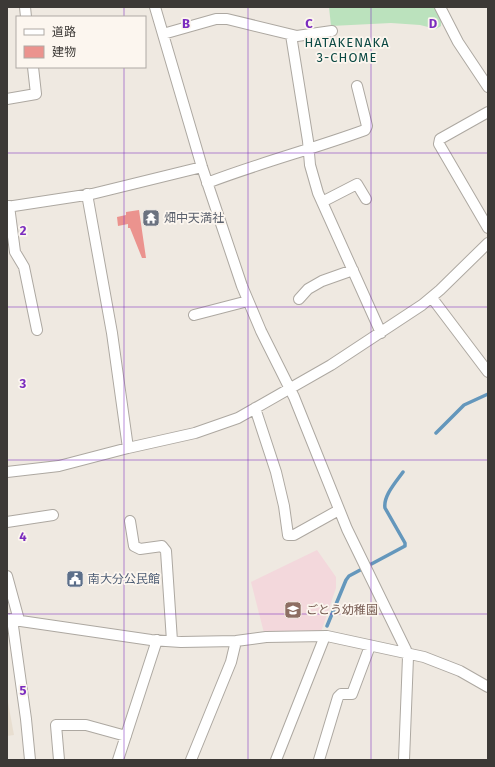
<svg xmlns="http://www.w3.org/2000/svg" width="495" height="767" font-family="'Fira Sans','Noto Sans JP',sans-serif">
	<rect width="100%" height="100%" fill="#efe9e1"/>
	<!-- built -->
	<path fill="#e8ded0" d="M7,697L14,735L7,736Z"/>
	<!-- education -->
	<path fill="#f3d8dc" d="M317,550L336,577V588L321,632L264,633L251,582Z"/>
	<!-- green -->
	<path fill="#bbe2bd" d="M329,7H435L441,20V26L436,29L420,25L391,23L331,26Z"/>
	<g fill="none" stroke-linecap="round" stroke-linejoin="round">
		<!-- stream -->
		<path stroke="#6497bc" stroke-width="3.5" d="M436,433L464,405L488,394
			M327,626L346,580L349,576L405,546V543L385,508C383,496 396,482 403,472"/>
	</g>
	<!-- building -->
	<path fill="#eb938e" d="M139,210L146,258H142L130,228H128V224L118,226L117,217L126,215V212Z"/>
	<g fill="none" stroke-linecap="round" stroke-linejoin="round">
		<defs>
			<path id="minor" d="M25,7L26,17
				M155,7L202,167L242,286L261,331L294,397L347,529L406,650L408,657L404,760
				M440,7L458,42L488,87
				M163,34L216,19H227L297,36L332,31
				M291,35L308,141L310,165L318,193L381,333
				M7,99L36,94L33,67
				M488,112L440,139L439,144L488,228
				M207,183C259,163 313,149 365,130L367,126L357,86
				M87,194L112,333L128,448
				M322,202L357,184L366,199
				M9,206L15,252L24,267L37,330
				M7,207L92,194L202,167
				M432,298L488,372
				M299,299L308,289L322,281L353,270
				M194,315L248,301
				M255,408L276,472L284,506L288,535H294L339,510
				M7,472L59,466L128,448L195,433L238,418L331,365L422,305L440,290L488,243
				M130,521L134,546L140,549L162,546L166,551L172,641
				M7,522L53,515
				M7,576L19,620
				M7,619L151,640L181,642L236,641L266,637L327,636L424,657L460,671L488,687
				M12,619L26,719L30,760
				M59,760L56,725H86L126,736
				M118,760L157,640
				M191,760L231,662L236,641
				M276,760L325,636
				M319,760L338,697L341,694H352L370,646"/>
		</defs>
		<!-- minor casing -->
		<use href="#minor" stroke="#ada8a1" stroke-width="12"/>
		<!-- minor -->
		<use href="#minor" stroke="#fff" stroke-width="10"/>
	</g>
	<!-- grid -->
	<path fill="none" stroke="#7b2cbf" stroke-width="1" stroke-opacity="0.55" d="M124,7V17M248,7V760M371,7V760M124,67V760M7,153H488M7,307H488M7,460H488M7,614H488"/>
	<!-- icons -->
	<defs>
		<symbol id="temple-square" viewBox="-11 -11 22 22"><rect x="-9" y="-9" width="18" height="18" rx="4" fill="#6b7280" stroke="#fcf6ef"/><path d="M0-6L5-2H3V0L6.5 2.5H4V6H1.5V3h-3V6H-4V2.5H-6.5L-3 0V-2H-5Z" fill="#fff"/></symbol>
		<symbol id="civic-square" viewBox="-11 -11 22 22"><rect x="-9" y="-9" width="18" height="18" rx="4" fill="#5c6f8a" stroke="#fcf6ef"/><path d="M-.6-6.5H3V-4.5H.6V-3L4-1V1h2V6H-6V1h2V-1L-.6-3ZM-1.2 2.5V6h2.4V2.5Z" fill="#fff"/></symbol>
		<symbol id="school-square" viewBox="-11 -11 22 22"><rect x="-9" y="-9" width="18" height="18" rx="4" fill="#8d6e63" stroke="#fcf6ef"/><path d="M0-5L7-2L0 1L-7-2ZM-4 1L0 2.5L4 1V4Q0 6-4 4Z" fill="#fff"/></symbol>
	</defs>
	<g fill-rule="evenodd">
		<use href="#temple-square" x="141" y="208" width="20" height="20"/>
		<use href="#civic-square" x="65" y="569" width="20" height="20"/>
		<use href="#school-square" x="283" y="600" width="20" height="20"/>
	</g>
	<g text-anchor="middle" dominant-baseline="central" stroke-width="3.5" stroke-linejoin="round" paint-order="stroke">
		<!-- worship labels -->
		<g font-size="12" fill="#5b616d" stroke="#fcf6ef" text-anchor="start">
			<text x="164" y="218">畑中天満社</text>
		</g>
		<!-- service labels -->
		<g font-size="12" fill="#4e5e75" stroke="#fcf6ef" text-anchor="start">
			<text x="88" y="579">南大分公民館</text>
		</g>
		<!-- education labels -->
		<g font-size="12" fill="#785e54" stroke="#fcf6ef" text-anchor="start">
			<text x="306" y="610">ごとう幼稚園</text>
		</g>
		<!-- neighbourhood labels -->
		<g font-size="13" letter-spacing="1" fill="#0b4943" stroke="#fcf6ef">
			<text x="347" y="42">HATAKENAKA<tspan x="347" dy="15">3-CHOME</tspan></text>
		</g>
	</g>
	<g font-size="13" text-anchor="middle" font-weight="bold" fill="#7b2cbf" stroke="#fcf6ef" stroke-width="3.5" stroke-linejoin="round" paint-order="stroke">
		<text x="186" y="28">B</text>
		<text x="309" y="28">C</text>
		<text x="433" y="28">D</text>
		<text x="23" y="235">2</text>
		<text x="23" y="388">3</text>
		<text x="23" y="541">4</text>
		<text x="23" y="695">5</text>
	</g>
	<!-- border -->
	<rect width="495" height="767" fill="none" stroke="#3c3936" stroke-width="16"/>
	<!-- legend -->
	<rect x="16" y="16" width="130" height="52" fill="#fcf6ef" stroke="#afaaa5"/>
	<rect x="24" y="29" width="20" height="6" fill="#ffffff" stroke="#afaaa5"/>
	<text x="52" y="36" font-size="12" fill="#3c3936">道路</text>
	<rect x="24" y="46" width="20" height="12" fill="#eb938e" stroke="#afaaa5"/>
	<text x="52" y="56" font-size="12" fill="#3c3936">建物</text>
</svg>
